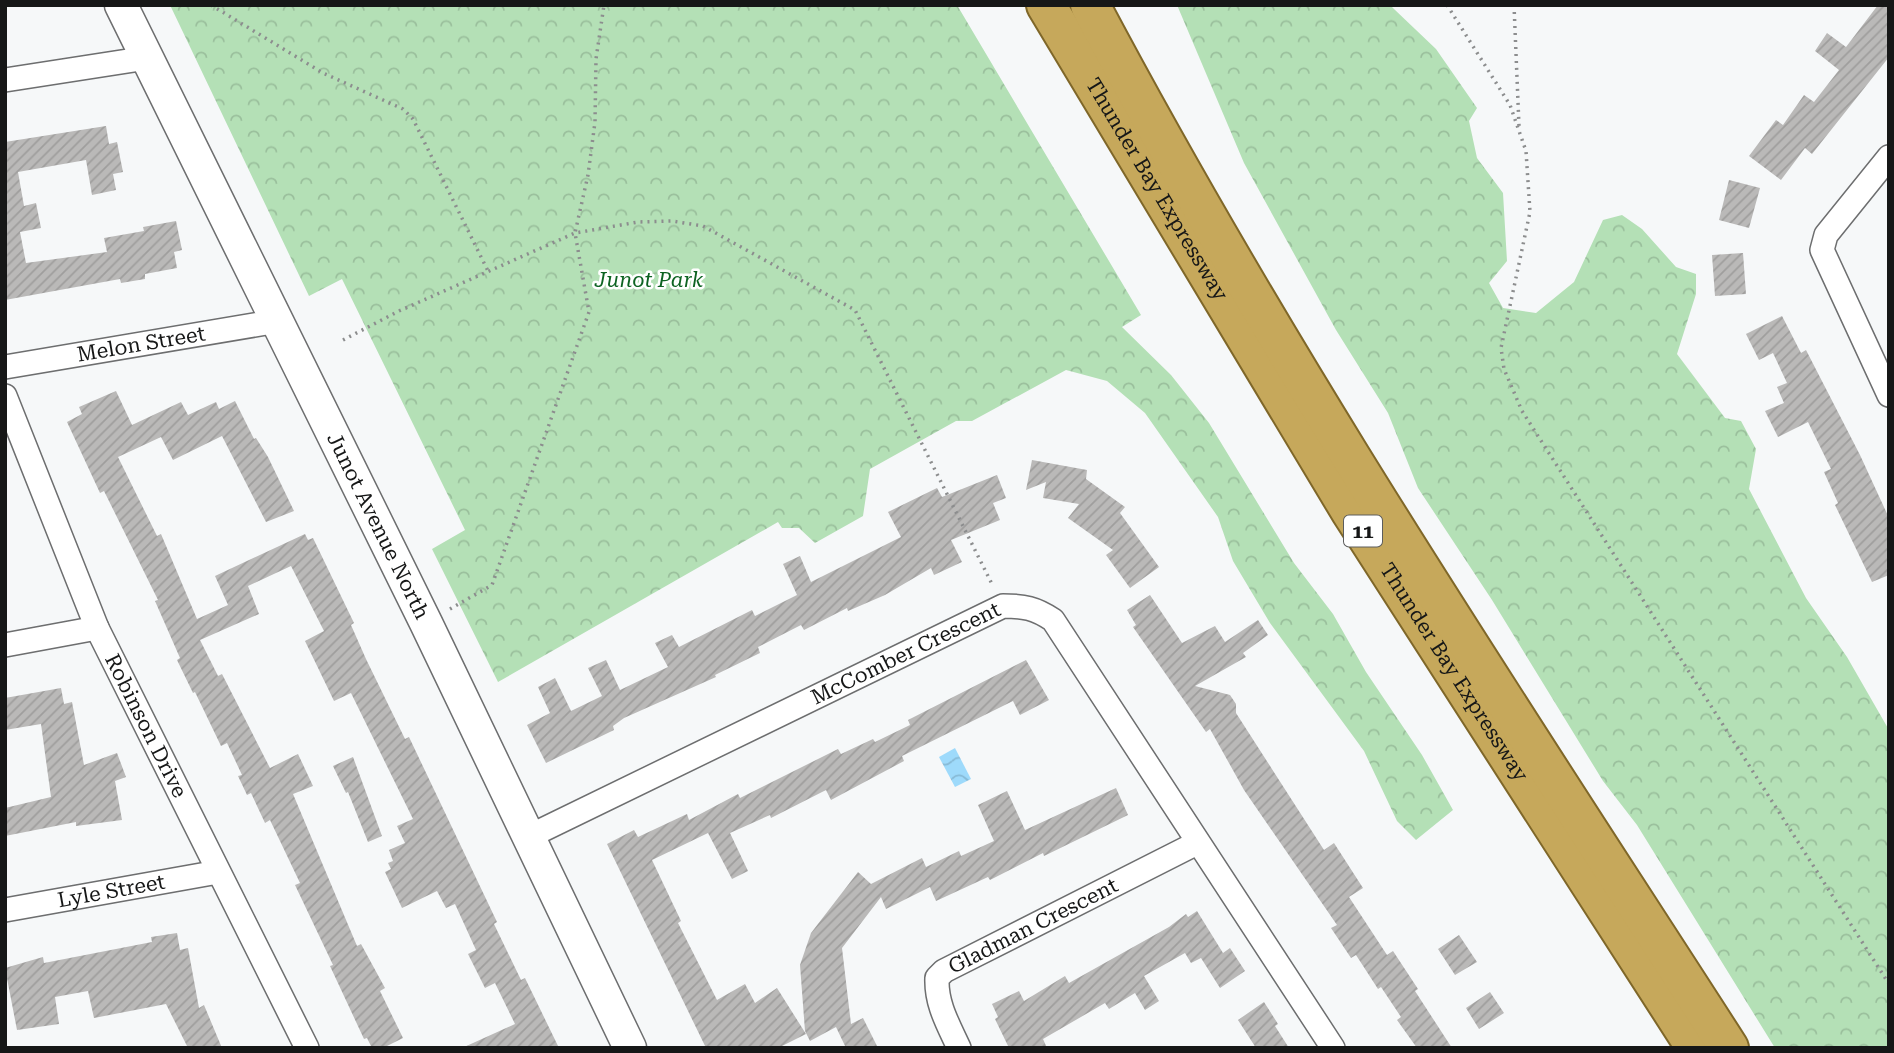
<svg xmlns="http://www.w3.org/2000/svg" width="1894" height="1053" font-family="'Roboto Serif',serif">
	<defs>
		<pattern id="forest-crowns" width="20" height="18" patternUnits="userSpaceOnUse" patternTransform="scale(1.75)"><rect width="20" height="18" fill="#b4e0b6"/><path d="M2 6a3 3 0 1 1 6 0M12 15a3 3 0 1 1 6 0" fill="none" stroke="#9abf9c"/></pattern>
		<pattern id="water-waves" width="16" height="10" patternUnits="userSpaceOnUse" patternTransform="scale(1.75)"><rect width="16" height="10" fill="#9edafb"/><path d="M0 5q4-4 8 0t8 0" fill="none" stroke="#87bad6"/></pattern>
		<pattern id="building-hatch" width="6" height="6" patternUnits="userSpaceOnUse" patternTransform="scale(1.75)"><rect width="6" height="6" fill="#bab9b8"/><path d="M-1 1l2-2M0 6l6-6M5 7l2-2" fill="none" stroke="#9f9e9d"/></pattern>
	</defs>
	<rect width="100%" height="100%" fill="#f6f8f9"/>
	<!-- forest -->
	<path fill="url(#forest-crowns)" d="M170,5H957L1141,315L1122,327L1171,375L1209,423L1294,563L1333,614L1366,672L1422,755L1453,810L1416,840L1397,821L1364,751L1270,623L1233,561L1218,517L1145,413L1107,381L1066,370L972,421H956L870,469L863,516L815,543L799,528H782L778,522L498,682L432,549L465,530L342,279L309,296Z
		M1177,5H1390L1394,9L1436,49L1477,108L1469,121L1477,158L1503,193L1507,261L1489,283L1503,308L1536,313L1574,282L1603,220L1622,215L1642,229L1676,267L1696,274V294L1677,354L1725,418L1741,421L1756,449L1749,489L1806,598L1847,657L1889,730V1048H1775L1637,825L1603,781L1492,600L1418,488L1388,413L1336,330L1244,163Z"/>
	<!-- water -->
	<path fill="url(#water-waves)" d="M955,748L971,779L955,787L939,757Z"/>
	<!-- building -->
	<path fill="url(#building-hatch)" d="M1878,5H1889V57L1812,154L1805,148L1781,180L1749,156L1776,120L1783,125L1804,95L1814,102L1839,70L1815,51L1827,33L1846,47Z
		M106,126L109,144L117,142L123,172L113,174L116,190L92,195L86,160L18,172L24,206L36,203L41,228L20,232L26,263L107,252L104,238L144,231L143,227L176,221L182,250L174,252L177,268L145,274V279L121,283L120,279L5,300V142Z
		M1729,180L1760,188L1749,228L1719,220Z
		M1743,253L1746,294L1715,296L1712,255Z
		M1782,316L1801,353L1806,350L1860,455L1889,518V575L1872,582L1835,505L1838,503L1824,472L1831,469L1808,422L1778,437L1765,411L1784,403L1777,387L1787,383L1773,353L1759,360L1746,334Z
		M116,391L132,425L181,402L188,415L216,402L219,409L235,401L254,439L256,438L268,457L294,511L266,522L222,436L173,460L161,437L118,457L157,536L161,534L197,619L228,605L215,576L305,534L308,540L313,538L354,623L351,625L366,659L405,739L409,737L497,922L494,924L521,980L525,978L559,1048H462L515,1024L495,983L485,988L468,954L476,950L455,904L446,908L437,891L402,908L385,872L391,869L388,863L393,861L389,850L405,843L397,826L413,819L351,693L334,701L305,641L324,631L291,566L248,586L259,614L200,640L218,676L222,674L270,768L298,754L313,786L293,794L357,946L361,944L385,988L380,991L403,1038L383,1048H372L367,1038L364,1039L330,966L333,965L295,885L300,883L270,820L265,823L251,793L247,795L238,776L242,775L227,743L221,746L195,692L193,693L177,660L180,658L155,601L158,600L104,491L100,493L67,422L82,414L79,407Z
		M1032,460L1087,470L1086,479L1125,507L1120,513L1159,567L1130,588L1106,555L1113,550L1068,518L1079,504L1043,498L1046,482L1026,490Z
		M997,475L1006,498L993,503L1000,520L951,540L962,562L934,575L931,568L885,595L848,611L847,608L804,630L801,625L758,647L760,653L715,675L716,677L624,718L613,726L614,730L546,763L527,725L550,713L538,687L555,678L571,711L602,696L588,668L606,660L620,690L668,667L655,643L672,635L679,647L752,610L755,616L797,595L783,564L800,556L811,582L901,537L888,512L937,488L942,497Z
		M1150,595L1182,643L1215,626L1225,642L1258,620L1268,635L1243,653L1246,657L1195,686L1230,695L1236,704V713L1324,850L1334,843L1363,888L1349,897L1387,955L1393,951L1418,989L1415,991L1452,1048H1417L1397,1020L1401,1017L1381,987L1378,989L1356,955L1351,958L1331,928L1337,925L1244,790L1210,729L1206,732L1133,627L1136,625L1127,610Z
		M1026,660L1049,700L1020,715L1013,701L902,756L904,761L831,800L826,790L771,818L770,815L730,833L748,871L732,879L708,833L652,860L681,921L678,923L717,1000L745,984L755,1003L777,988L806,1034L778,1048H706L607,844L634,830L638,837L687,814L689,820L738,794L740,798L838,749L841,754L873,739L875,742L910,725L908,720Z
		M61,688L64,704L72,702L84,765L117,753L126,777L115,781L122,820L76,826V822L5,836V808L51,797L41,724L5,730V698Z
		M353,757L382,836L368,842L348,792L346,793L333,766Z
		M1116,788L1128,815L1044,856L1043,853L990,880L988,877L936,901L930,887L886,909L881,897L842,948L851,1024L863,1018L878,1048H846L836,1027L810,1041L805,1031L800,965L811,933L858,872L871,884L922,858L926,867L959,851L961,856L994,841L978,805L1007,791L1025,830Z
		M1197,911L1223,953L1230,948L1245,971L1220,988L1201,958L1191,963L1185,953L1144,976L1159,1001L1145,1010L1135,993L1109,1009L1105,1003L1043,1039L1047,1048H1009L995,1019L998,1017L992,1004L1019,991L1024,1001L1065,976L1069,983L1169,927L1186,914L1188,917Z
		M177,933L180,950L188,948L199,1008L204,1005L222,1048H188L166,1004L94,1018L88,991L55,997L59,1024L17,1030L5,968L43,957L44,963L152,942L151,937Z
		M1459,935L1477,962L1455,975L1438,949Z
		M1490,992L1504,1013L1479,1029L1466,1008Z
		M1264,1002L1278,1024L1275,1026L1289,1048H1256L1238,1020Z"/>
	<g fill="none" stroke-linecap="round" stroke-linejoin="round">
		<defs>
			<g id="minor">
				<path d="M5,80L147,58"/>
				<path d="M1889,157L1826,235L1822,250L1889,395"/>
				<path id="s1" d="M5,367L278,321"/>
				<path id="s2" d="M5,396L97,628L307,1048"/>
				<path d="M5,645L97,628"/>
				<path id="s3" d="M528,837L1003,606C1024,606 1035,608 1053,620L1333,1048"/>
				<path id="s4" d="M5,910L218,872"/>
				<path id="s5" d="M959,1048C948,1024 936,1004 937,978L944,971L1197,843"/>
			</g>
			<g id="secondary">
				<path id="s6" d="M121,5L426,623L630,1048"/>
			</g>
			<g id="trunk">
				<path id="s7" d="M1046,5L1351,512L1696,1048"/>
				<path d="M1090,5C1281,366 1508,705 1729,1048"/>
			</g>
		</defs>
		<!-- minor casing -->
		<use href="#minor" stroke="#6d6e6f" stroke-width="26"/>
		<!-- secondary casing -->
		<use href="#secondary" stroke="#6d6e6f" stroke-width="35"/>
		<!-- trunk casing -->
		<use href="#trunk" stroke="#7f6729" stroke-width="42"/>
		<!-- path -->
		<path stroke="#8c8d8e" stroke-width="3.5" stroke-dasharray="2 5" stroke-linecap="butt" d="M211,5L323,73L403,109L413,119L488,271
			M1447,5L1510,105L1526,151L1530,212L1501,348L1504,369L1522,411L1889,984
			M1514,5L1519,126
			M343,340L399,311L575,233L638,222L672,221L703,226L855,310L993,586
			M450,609L492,585L589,312L575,233L588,175L595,122L596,59L604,5"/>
		<!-- minor -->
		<use href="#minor" stroke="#fff" stroke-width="23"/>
		<!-- secondary -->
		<use href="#secondary" stroke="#fff" stroke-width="32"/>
		<!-- trunk -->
		<use href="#trunk" stroke="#c6a85b" stroke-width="38"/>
	</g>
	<g text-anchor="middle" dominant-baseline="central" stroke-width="5" stroke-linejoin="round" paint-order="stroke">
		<!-- shield labels -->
		<rect fill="#fff" stroke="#5c5d5d" stroke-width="2" x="1344" y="515.5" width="38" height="31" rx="5"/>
		<g font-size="19" font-weight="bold" fill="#161717">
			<text x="1363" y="531">11</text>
		</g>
		<!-- street labels -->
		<g font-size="21" fill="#161717" stroke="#fff">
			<text stroke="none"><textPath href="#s7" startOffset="215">Thunder Bay Expressway</textPath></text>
			<text stroke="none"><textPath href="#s1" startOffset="138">Melon Street</textPath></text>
			<text stroke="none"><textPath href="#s6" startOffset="581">Junot Avenue North</textPath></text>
			<text stroke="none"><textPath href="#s3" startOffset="420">McComber Crescent</textPath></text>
			<text stroke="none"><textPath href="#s7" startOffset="782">Thunder Bay Expressway</textPath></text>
			<text stroke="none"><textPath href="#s2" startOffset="359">Robinson Drive</textPath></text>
			<text stroke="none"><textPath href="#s4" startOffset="108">Lyle Street</textPath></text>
			<text stroke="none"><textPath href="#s5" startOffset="184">Gladman Crescent</textPath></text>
		</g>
		<!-- park labels -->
		<g font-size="21" font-style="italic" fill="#0d6322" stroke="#fff">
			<text x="649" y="280">Junot Park</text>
		</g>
	</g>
	<!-- border -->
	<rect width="1894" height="1053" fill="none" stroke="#161717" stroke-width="14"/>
</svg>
